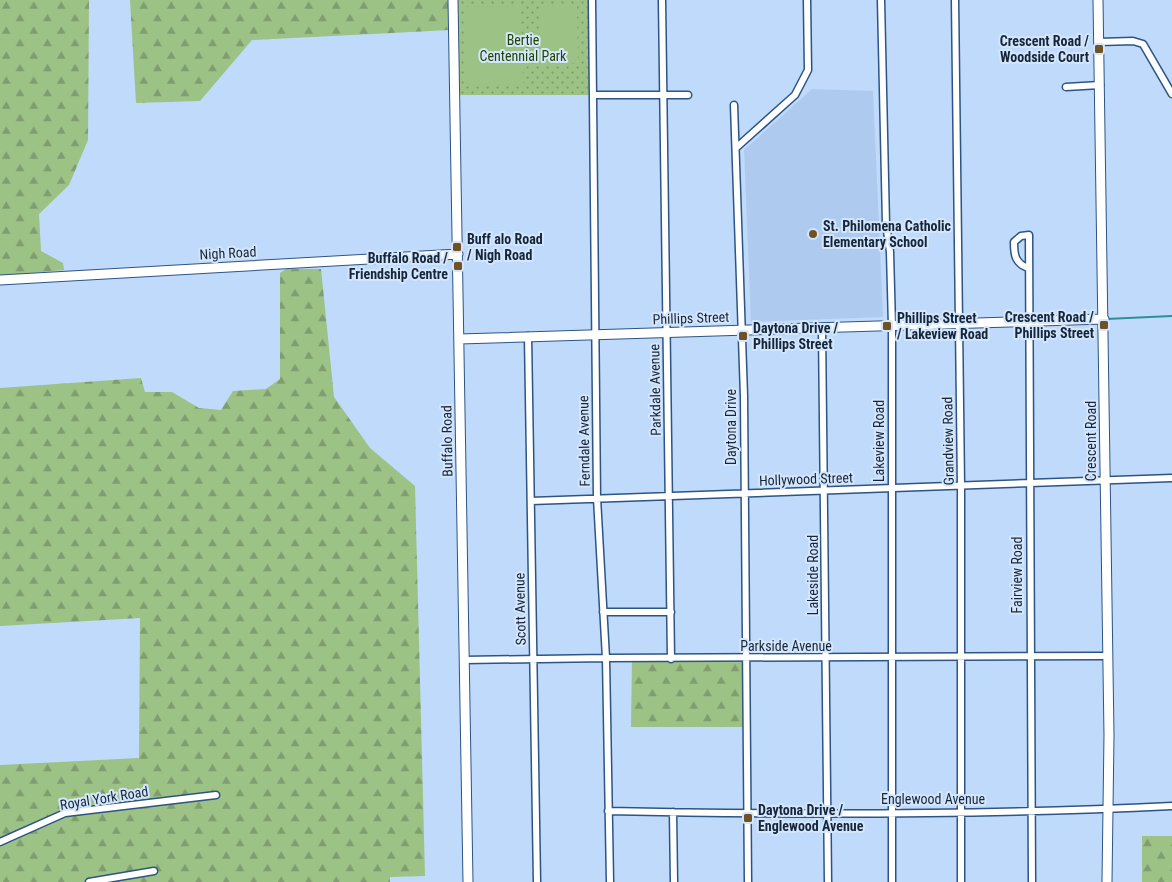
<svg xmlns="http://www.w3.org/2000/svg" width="1172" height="882" font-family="'Roboto Condensed',sans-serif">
	<defs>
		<pattern id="forest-firs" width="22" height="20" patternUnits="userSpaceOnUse" patternTransform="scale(1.25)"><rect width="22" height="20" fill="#9dc285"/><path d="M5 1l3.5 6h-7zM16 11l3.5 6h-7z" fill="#7f9d6e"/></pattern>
		<pattern id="park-dots" width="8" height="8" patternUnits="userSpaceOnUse" patternTransform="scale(1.25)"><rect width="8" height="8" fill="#9dc285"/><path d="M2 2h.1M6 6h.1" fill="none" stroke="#7f9d6e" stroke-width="1.8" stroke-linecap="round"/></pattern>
	</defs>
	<rect width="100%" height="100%" fill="#bfdafb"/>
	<!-- built -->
	<path fill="#aecaee" d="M812,89L873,91L883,317L751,322L744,150Z"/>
	<!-- forest -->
	<path fill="url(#forest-firs)" d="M0,0H89L88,140L69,185L39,214L41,251L63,263L64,270L0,276Z
		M130,0H449L450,30L252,40L200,101L136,103Z
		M286,269H321L334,397L370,448L415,486L425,876L390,877V882H0V765L139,758L140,618L0,626V388L141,378L145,392H172L199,408L221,410L233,391L266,389L280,379V273Z
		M632,658L747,659V727H631Z
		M1142,836H1172V882H1142Z"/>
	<!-- park -->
	<path fill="url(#park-dots)" d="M453,0H592L593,95H454Z"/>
	<!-- pitch -->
	<path fill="#9dc285" d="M577,5L578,63L541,64V6Z
		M521,6L523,84L466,85L465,7Z"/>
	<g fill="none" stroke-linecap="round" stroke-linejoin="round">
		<!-- stream -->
		<path stroke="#2d9096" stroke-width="2" d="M1106,319L1172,316"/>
		<defs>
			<path id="street" d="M592,0L597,498L606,658L610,882
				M662,0L671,659
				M881,0L886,224L890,252L892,326V882
				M955,0L961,486V882
				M1099,42L1133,41L1143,44L1172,94
				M1066,87L1100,85
				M594,95H688
				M734,105L744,396L748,882
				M737,147L795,95L808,70L807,0
				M1028,268C1015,263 1014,255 1014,242L1021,236L1029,235L1032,882
				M822,328L828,882
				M528,336L537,882
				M531,501L1172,478
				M603,612H671
				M464,660L606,658L1107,656
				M608,811C795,815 984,815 1172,806
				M673,812L674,882
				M0,842L65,813L216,795
				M89,882L154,871"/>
			<path id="secondary" d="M453,0L468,882
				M1098,0L1109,735L1107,882
				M0,280L458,254
				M459,339L1104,319"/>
		</defs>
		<!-- street casing -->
		<use href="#street" stroke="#2d5483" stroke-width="9"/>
		<!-- secondary casing -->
		<use href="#secondary" stroke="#2d5483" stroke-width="11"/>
		<!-- street -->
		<use href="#street" stroke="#fff" stroke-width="6"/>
		<!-- secondary -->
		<use href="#secondary" stroke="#fff" stroke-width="9"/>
	</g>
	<!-- markers -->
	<g fill="#715227" stroke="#d4e6fc" stroke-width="2">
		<rect x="1094" y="44" width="10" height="10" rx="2.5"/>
		<circle cx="813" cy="234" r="5"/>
		<rect x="452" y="242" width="10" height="10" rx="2.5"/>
		<rect x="453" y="261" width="10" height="10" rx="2.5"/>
		<rect x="1099" y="320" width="10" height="10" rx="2.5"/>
		<rect x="882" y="321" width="10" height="10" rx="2.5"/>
		<rect x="738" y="331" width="10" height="10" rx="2.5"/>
		<rect x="743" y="813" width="10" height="10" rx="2.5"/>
	</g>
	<g text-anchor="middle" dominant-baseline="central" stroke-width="4" stroke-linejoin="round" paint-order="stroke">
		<!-- park labels -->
		<g font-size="14" fill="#214400" stroke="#d4e6fc">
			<text x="523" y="40">Bertie<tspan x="523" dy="16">Centennial Park</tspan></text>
		</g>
		<!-- poi labels -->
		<g font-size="14" font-weight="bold" fill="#15253a" stroke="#d4e6fc" text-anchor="start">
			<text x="1089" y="41" text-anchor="end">Crescent Road /<tspan x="1089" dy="16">Woodside Court</tspan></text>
			<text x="823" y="226">St. Philomena Catholic<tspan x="823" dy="16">Elementary School</tspan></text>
			<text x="467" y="239">Buff alo Road<tspan x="467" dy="16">/ Nigh Road</tspan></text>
			<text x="448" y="258" text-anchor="end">Buffalo Road /<tspan x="448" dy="16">Friendship Centre</tspan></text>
			<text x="1094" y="317" text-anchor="end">Crescent Road /<tspan x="1094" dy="16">Phillips Street</tspan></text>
			<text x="897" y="318">Phillips Street<tspan x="897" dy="16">/ Lakeview Road</tspan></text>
			<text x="753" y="328">Daytona Drive /<tspan x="753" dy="16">Phillips Street</tspan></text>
			<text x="758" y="810">Daytona Drive /<tspan x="758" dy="16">Englewood Avenue</tspan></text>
		</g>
		<!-- street labels -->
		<g font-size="14" fill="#15253a" stroke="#d4e6fc">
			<text transform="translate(228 253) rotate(-3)">Nigh Road</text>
			<text transform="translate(691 318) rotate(-2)">Phillips Street</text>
			<text transform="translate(655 390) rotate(-91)">Parkdale Avenue</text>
			<text transform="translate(731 427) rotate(-90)">Daytona Drive</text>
			<text transform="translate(447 441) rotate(-91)">Buffalo Road</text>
			<text transform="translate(584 441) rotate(-91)">Ferndale Avenue</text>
			<text transform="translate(879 441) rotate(-90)">Lakeview Road</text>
			<text transform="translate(948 441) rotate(-91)">Grandview Road</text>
			<text transform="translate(1091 441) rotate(-90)">Crescent Road</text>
			<text transform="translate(806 479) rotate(-2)">Hollywood Street</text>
			<text transform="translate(813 575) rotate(-90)">Lakeside Road</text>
			<text transform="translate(1017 575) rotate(-90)">Fairview Road</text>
			<text transform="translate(520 609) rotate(-91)">Scott Avenue</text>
			<text x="786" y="646">Parkside Avenue</text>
			<text transform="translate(104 798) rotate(-9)">Royal York Road</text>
			<text x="933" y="799">Englewood Avenue</text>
		</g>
	</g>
</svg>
